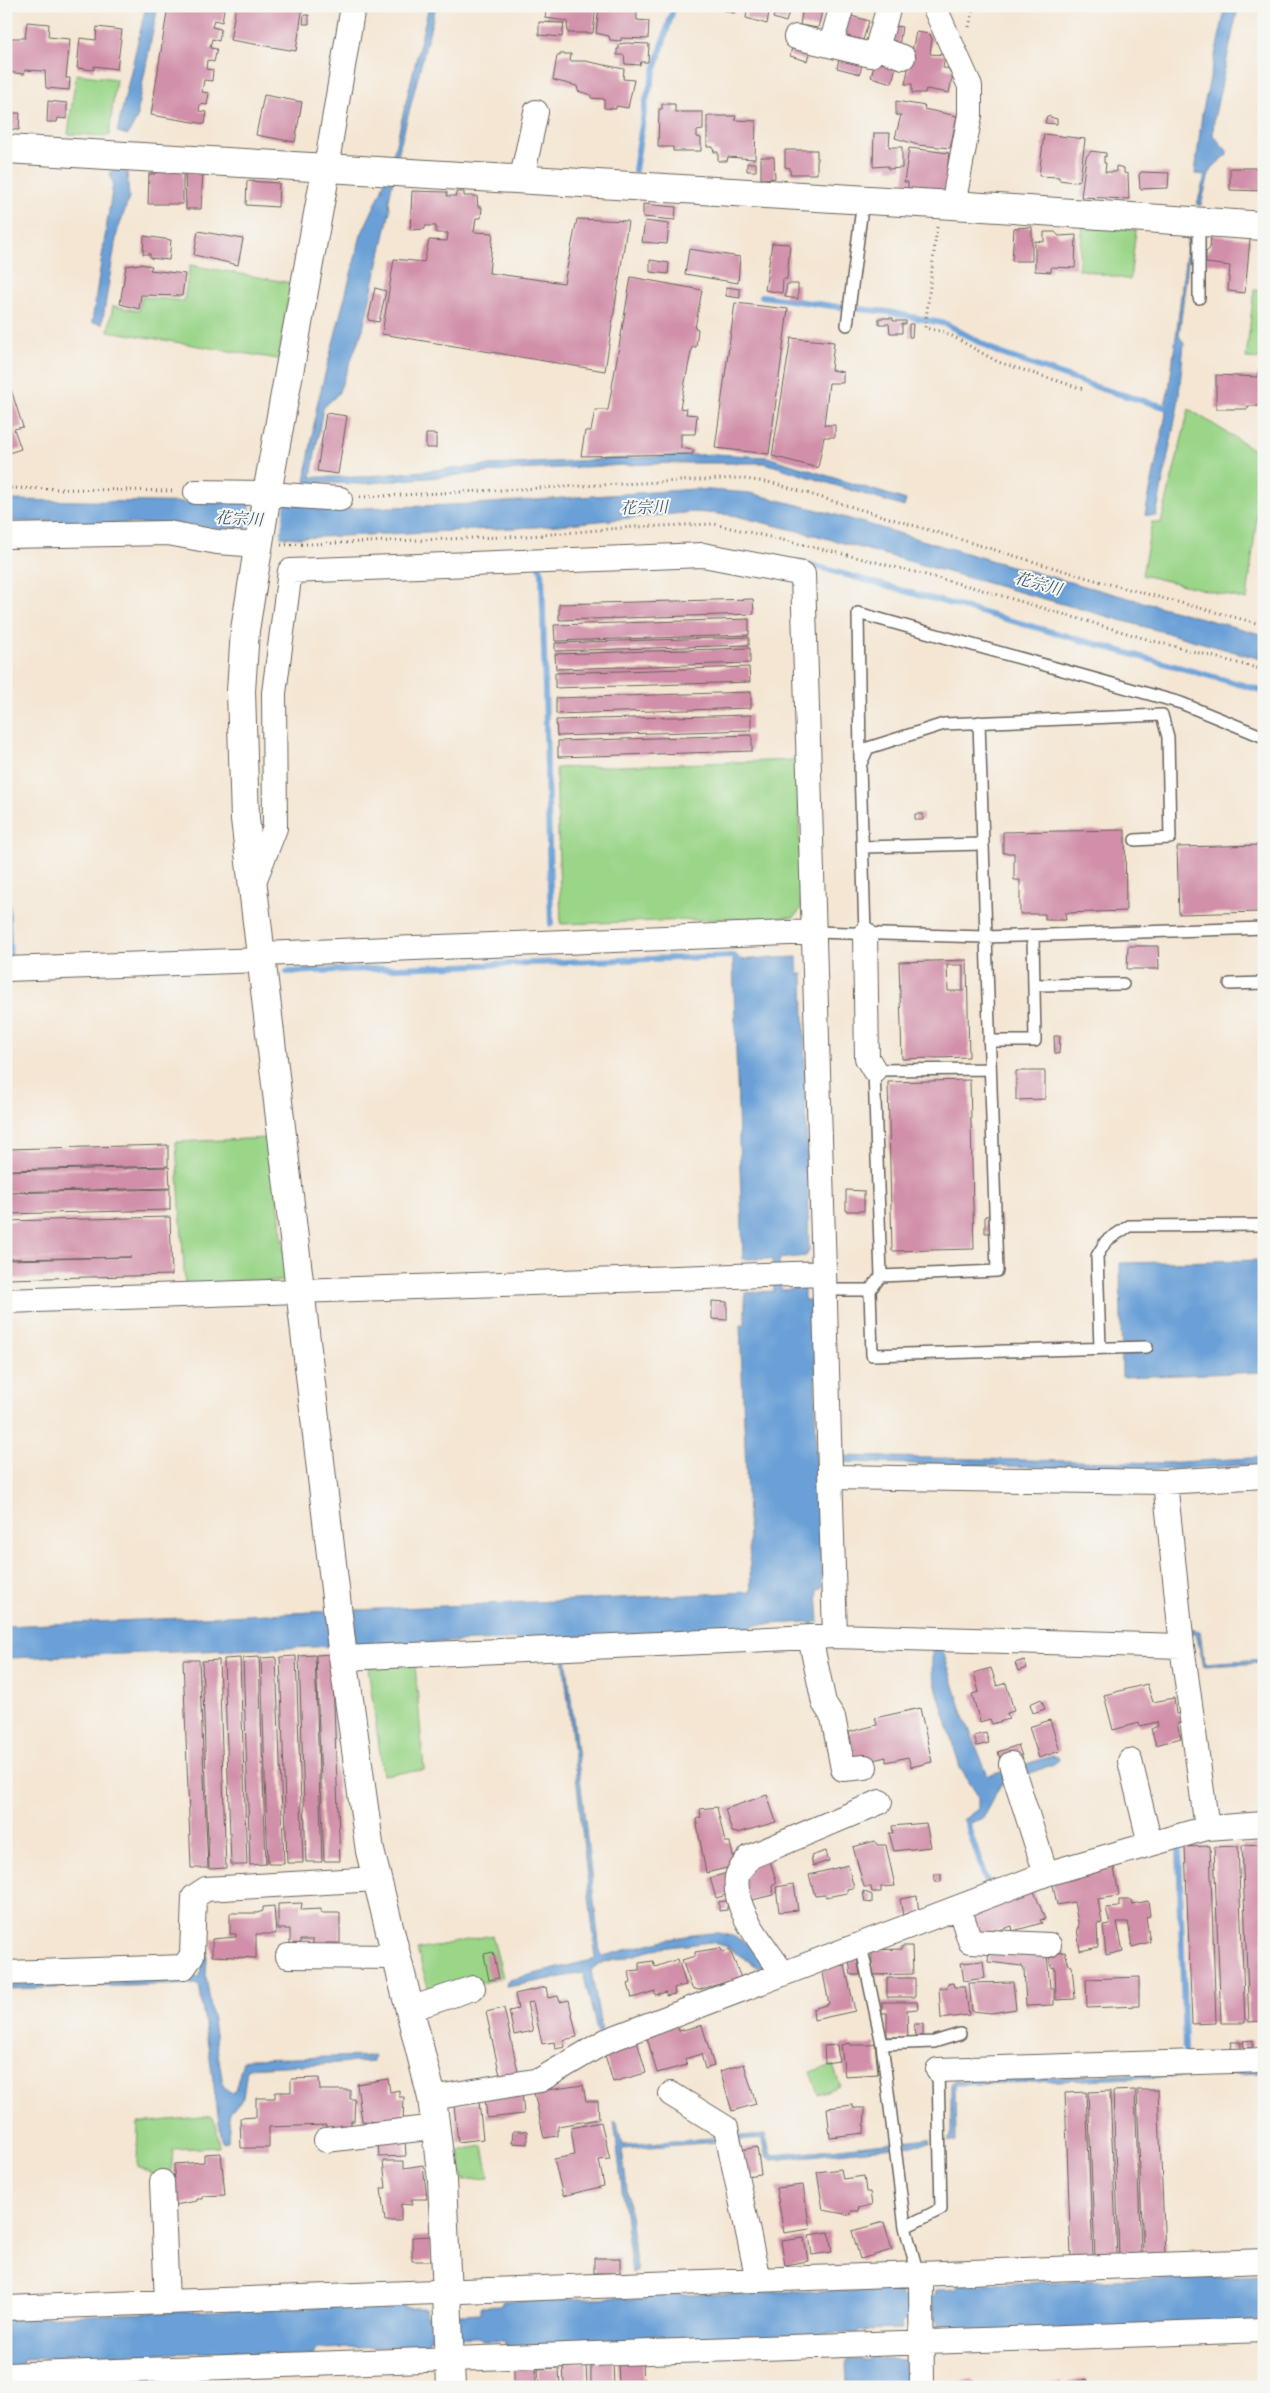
<svg xmlns="http://www.w3.org/2000/svg" width="1270" height="2393" font-family="'IM FELL Double Pica','Noto Serif JP',serif">
	<rect width="100%" height="100%" fill="#f6f6f2"/>
	<filter id="ink" filterUnits="userSpaceOnUse"><feTurbulence type="fractalNoise" baseFrequency=".02" numOctaves="2"/><feDisplacementMap in="SourceGraphic" scale="10" xChannelSelector="R" yChannelSelector="G"/><feConvolveMatrix kernelMatrix="1 2 1 2 8 2 1 2 1" color-interpolation-filters="sRGB"/></filter>
	<filter id="wash" filterUnits="userSpaceOnUse"><feTurbulence type="fractalNoise" baseFrequency=".0096" numOctaves="4" result="noise"/><feDisplacementMap in="SourceGraphic" scale="20" xChannelSelector="R" yChannelSelector="G"/><feGaussianBlur stdDeviation="1.12" result="paint"/><feColorMatrix in="noise" values="0 0 0 0 0 0 0 0 0 0 0 0 0 0 0 0 0 1.4 0 .05"/><feComposite in="paint" operator="in"/></filter>
	<g filter="url(#wash)">
		<rect width="100%" height="100%" fill="#f4e6d3"/>
		<!-- green -->
		<path fill="#9ad588" stroke="#5b7852" d="M76,74L116,79L109,136L68,134Z
			M1083,226L1136,230L1130,280L1078,269Z
			M190,265L291,283L278,359L108,331L113,306L139,311L142,297L184,301Z
			M1254,290L1264,291V359L1246,358Z
			M1189,409L1264,456L1247,600L1142,575L1152,522L1161,523Z
			M798,760L801,909L794,917L561,924L556,768Z
			M271,1138L287,1281L185,1285L176,1142Z
			M415,1665L424,1770L383,1775L368,1667Z
			M492,1935L503,1977L431,1997L417,1950Z
			M833,2065L840,2086L818,2094L810,2072Z
			M211,2116L216,2123L219,2147L173,2149L171,2175L162,2179L137,2167L138,2123Z
			M483,2146L489,2178L463,2180L459,2150Z"/>
		<!-- water -->
		<path fill="#6aa0d7" stroke="#435e7a" d="M146,6H158L138,106V116L128,135L117,132Z
			M429,6H436L400,147L389,199L390,211L363,329L338,394L323,408L311,477H358L492,465L716,454L767,457L906,500L904,507L765,463H672L515,470L360,484L305,482L317,405L361,235L381,192L395,148Z
			M1226,6L1238,8L1214,119L1213,135L1227,151V155L1215,165L1209,174L1201,205H1197L1205,175L1195,174L1202,114Z
			M114,167H124L127,171L129,198L117,233L102,324L92,322L113,184L110,173Z
			M1188,236H1191L1179,336L1184,343L1178,405L1156,516L1145,515L1166,414L1165,404L1169,389L1176,337Z
			M696,489L750,493L826,512L1000,563L1264,635V660L818,536L732,515L694,512L536,527L299,538L223,533L193,525L6,521V500L298,504L337,509L476,504Z
			M797,957L798,974H803L809,1251L806,1256L779,1259L781,1290L804,1288V1300H815L816,1459L822,1588L817,1590L819,1622H814L811,1629L810,1622L752,1625V1631L9,1658L6,1654V1626L751,1592L740,1325H745V1293L774,1291L772,1259H743L733,960Z
			M1264,1260V1372L1122,1377L1120,1263Z
			M840,1456L1165,1463L1264,1457V1464L1159,1470L840,1462Z
			M1192,1629L1200,1631L1204,1663L1264,1659V1663L1203,1666L1196,1633H1192Z
			M942,1648L963,1714L988,1776L1052,1756L1058,1757L1059,1760L1054,1764L1001,1784L982,1819L967,1824L963,1820L978,1809V1796L960,1768L932,1673V1649Z
			M566,1655L600,1953L603,1956C637,1947 677,1935 712,1933C733,1932 758,1946 765,1965L759,1968L725,1946L711,1942L661,1948L597,1965L591,1970L602,2032L598,2034L583,1973L507,1987L506,1984L509,1980L596,1959L563,1656Z
			M206,1932L208,1936L206,1976L223,2085L230,2093L235,2091L243,2061L248,2059L374,2056L373,2061L247,2068L243,2098L230,2113L228,2141L222,2142L199,1984L6,1989V1985L200,1977L204,1934Z
			M1264,2070V2073L955,2085L956,2142H949V2138L951,2137V2084L954,2080Z
			M614,2121L617,2123L622,2145L765,2134L771,2155H776L930,2138L931,2143L772,2160L767,2156L761,2139L622,2149L637,2272L632,2273Z
			M1264,2275V2321L961,2333L959,2326L938,2325L937,2320H902L901,2329L861,2330L858,2333L505,2347V2341H482L479,2337L429,2338L428,2346L316,2349L313,2356H244L243,2351L23,2359L22,2366L6,2367V2318L404,2304L405,2308H425L426,2316L480,2313V2307L500,2306L503,2301L626,2297L627,2300H633V2293H639V2300H645L646,2295L900,2289L901,2297H935L936,2290L957,2289L958,2285Z
			M870,2350H877L878,2359L905,2360L906,2387H847L846,2360H870Z"/>
		<!-- pier -->
		<path fill="#f4e6d3" d="M252,501L285,502L280,538L246,537Z"/>
		<g fill="none" stroke-linecap="round" stroke-linejoin="round">
			<!-- stream -->
			<path stroke="#6aa0d7" stroke-width="6" d="M1200,6L1231,11
				M635,170L646,100L674,6
				M762,296L839,307L888,312L946,324L999,353L1102,389L1172,409
				M800,562L1264,691
				M539,565L542,573L551,924
				M6,881L10,964
				M287,972L734,956L738,960
				M967,1824L989,1889
				M1177,1846L1179,1848L1185,2050"/>
		</g>
		<g id="blocks">
			<!-- building -->
			<path fill="#d18fa9" fill-rule="evenodd" d="M168,6H208L224,9L222,22L214,20L212,27L221,29L219,41L212,39L210,48L217,49L214,62L207,60L206,69L213,70L212,81L204,80L202,92L209,93L207,105L200,104L199,111L207,112L205,124L151,115Z
				M236,6H303L296,51L230,40Z
				M547,6H596L593,33H568L567,21L545,18Z
				M599,6H621L637,11V20L649,21L648,39L621,38V41L610,40L609,36L596,33Z
				M721,6H736L734,13L721,9Z
				M748,6H770L767,24L746,18Z
				M777,6H791L786,22L773,18Z
				M803,6L823,8L818,28L800,25Z
				M304,15H309V24H303Z
				M848,15L869,21L863,40L842,35Z
				M27,22L49,24L48,37L70,39L66,78H70L69,90L46,88L45,71L25,70L24,74L6,72V41H11V38H25Z
				M539,22L564,23L562,37L539,35Z
				M890,25L902,27L899,46L887,42Z
				M97,27L122,30L117,69L94,66V70L77,68L80,38L96,40Z
				M916,32L930,34L932,39L930,54L945,55L943,68L954,69L949,93L926,89L925,93H912V84H905Z
				M626,43L649,44L648,62H641L640,65L625,64L624,55H617V49H619V44Z
				M793,43L810,50L807,61L790,56Z
				M560,54H571L570,61H585L624,69L623,79L634,80L628,108L616,106V109L604,108V99L591,98V95L578,91L577,86L553,80L557,56H560Z
				M840,54L863,59L860,74L837,68Z
				M876,57L897,61L892,83L871,77Z
				M264,95L302,102L295,142L256,135Z
				M48,101L67,103V119L58,118L57,122H47Z
				M896,101L925,106L924,109L957,116L950,148L918,145L895,138L901,115H896Z
				M662,104H675V112H703V130L697,131V137L701,138V151H673V147H658L659,109H662Z
				M6,113H20L19,130L6,129Z
				M707,116H736L735,120L756,121L755,159L728,157L727,161H718V152H714L713,147H707Z
				M1047,116L1057,119V124L1045,123Z
				M874,133H890L889,147H902V168L888,169V166L873,167Z
				M1044,134L1085,139L1080,180L1074,182L1059,180V177L1039,176Z
				M909,148L949,153L945,191L908,188V182H904Z
				M785,150H817V174H790V168L785,167Z
				M1091,151L1106,153V157L1104,156V163H1106L1105,172H1116V166L1124,168V173L1128,174L1129,199L1081,197L1086,157Z
				M761,157H774L775,178L761,179Z
				M747,163H756V171H747Z
				M1230,168H1264V191L1230,190Z
				M156,170H183V204H148L149,174H155Z
				M185,172H203L201,209H186Z
				M1141,172L1169,173L1168,188L1140,189L1139,175Z
				M247,181L279,183L278,207L246,205Z
				M412,191L447,192V196H456V192H464V196H477L478,207H482L481,218H476L474,232L493,233L489,273L564,283L577,219L628,221L605,371L382,334L394,259L424,262L429,240L447,241L448,233H436V226H425V229L410,230Z
				M643,204L676,207L675,220L643,217Z
				M645,221L669,224L667,244L642,242Z
				M1032,227V261H1012L1014,228Z
				M198,231L243,239L238,265L194,255Z
				M1044,232H1055L1059,236L1076,235L1075,268L1051,267V272L1035,271V241L1044,242Z
				M1211,235L1250,239L1245,293L1228,291L1230,266L1206,263V252L1210,248Z
				M144,236L171,240L169,260L150,258V254H143Z
				M772,243L790,244L787,279H783L782,293L765,290Z
				M689,249L740,257L738,283L685,274Z
				M650,260L669,263L668,274L650,272Z
				M140,264L152,266L150,270L185,274L182,296L141,295L139,309L120,304L126,266Z
				M631,277L702,290L695,328L698,329L696,347H692L680,408L687,409L686,414L697,415L695,434H681V448L693,450V454L581,456L585,431H591L595,410H608Z
				M787,284H798V299L785,297Z
				M726,287L740,289V298L726,296Z
				M375,288L386,291L379,322L368,320Z
				M735,303L788,309L769,454L715,448Z
				M879,318H893V321H906V324H902V333H890L889,324H879Z
				M909,324H913L912,337H909Z
				M791,338L834,342L831,370L843,372V383H829L824,425H835V437H824L818,468L772,456Z
				M1264,372V406H1248V409H1216V375L1257,377L1258,373Z
				M7,377L23,427L14,429L21,449L6,454Z
				M326,413L347,416L338,474L317,471Z
				M426,434H436V448H426Z
				M753,599L754,614L559,620V604Z
				M749,619V635L555,641L554,625Z
				M749,637V645L555,651V643Z
				M750,648V663L556,669L555,654Z
				M749,667L750,682L555,688V673Z
				M751,692V708L556,714V698Z
				M751,715V730L557,736L556,720Z
				M752,735V751L558,757V741Z
				M915,814H923V820H915Z
				M1125,830L1126,911L1065,913L1066,920H1045V914H1020V880H1014V853H1003V832Z
				M1264,845V897H1259L1260,912L1179,914L1177,847Z
				M1128,946H1158L1159,969H1127Z
				M967,960L969,1057L902,1059L899,962ZM947,965H963V991H948Z
				M1054,1036H1060L1059,1054L1055,1053Z
				M1016,1071H1045V1099L1016,1100Z
				M970,1080L974,1249L892,1251L888,1082Z
				M168,1145V1166L6,1170V1149Z
				M169,1167L170,1188L6,1192V1171Z
				M170,1189V1210L6,1214V1193Z
				M846,1190L864,1191V1211H846Z
				M1001,1215L1002,1232L985,1233V1216Z
				M170,1217L172,1275L6,1279V1260L131,1257L6,1259V1221Z
				M712,1301L727,1302V1320L712,1319Z
				M332,1654L340,1861H324L316,1655Z
				M315,1655L322,1862H306L299,1656Z
				M296,1656L303,1863H287L280,1657Z
				M259,1657L266,1864L250,1865L243,1658Z
				M276,1657L284,1864H268L261,1658Z
				M240,1658L247,1865H231L224,1659Z
				M183,1660H199L208,1868H191Z
				M219,1660L226,1868L209,1869L202,1661Z
				M1024,1660L1027,1668L1018,1671L1015,1663Z
				M991,1668L997,1686L1006,1683L1014,1711L1007,1713L1009,1719L992,1724L990,1719L980,1722L972,1694L979,1692L974,1673Z
				M1147,1684L1153,1702L1174,1698L1176,1714H1180L1181,1723L1177,1724L1181,1738L1156,1745L1151,1729L1158,1726L1157,1722L1140,1726L1139,1723L1113,1730L1104,1695Z
				M1041,1699L1045,1709L1033,1713L1030,1704Z
				M920,1708L932,1762L911,1767L908,1757L886,1762V1757L856,1764L849,1732L877,1725L875,1718Z
				M1050,1720L1060,1751L1039,1758L1029,1727Z
				M986,1733L989,1743L977,1746L974,1736Z
				M1018,1745L1023,1759L1002,1765L998,1752Z
				M767,1795L776,1822L738,1833L732,1832L725,1809Z
				M717,1807L725,1842H730L735,1866L706,1873L696,1819L701,1817L700,1809Z
				M926,1823L931,1847L894,1851L889,1833H893L892,1826Z
				M875,1841L877,1845H886L895,1886L881,1887V1892H872L871,1887H864L853,1847Z
				M1264,1844V2021L1249,2022L1242,1845Z
				M1210,1846L1216,2023L1192,2024L1185,1847Z
				M1238,1846L1245,2023H1221L1214,1847Z
				M826,1851L829,1861L813,1866L811,1856Z
				M769,1858L777,1883L772,1886L773,1895L748,1901L744,1880L753,1861Z
				M1113,1862L1119,1896L1098,1899L1102,1923L1097,1924L1098,1947L1080,1951L1077,1928L1079,1927L1074,1902L1057,1905L1052,1880Z
				M848,1865L854,1888L847,1889V1893L826,1897L824,1895L815,1896L809,1875Z
				M727,1873L733,1893L716,1898L710,1878Z
				M934,1874H941V1882H935Z
				M794,1884L798,1910L779,1912L776,1887Z
				M863,1891L872,1895V1903L865,1902Z
				M1034,1891L1045,1919L1040,1920L1042,1923L1013,1931L1012,1926L978,1937L970,1912Z
				M917,1896L919,1913L903,1916L900,1899Z
				M730,1900V1906H727V1910L719,1911V1902Z
				M1119,1900H1132V1904L1148,1901L1150,1916L1146,1917L1150,1942L1132,1947L1128,1922H1117L1123,1951L1106,1955L1103,1925L1110,1924L1106,1908L1119,1907Z
				M302,1903L301,1910L321,1909V1913H340V1943H326L325,1946H313V1940H300V1948L290,1947V1929H278V1904Z
				M274,1906L276,1934H256V1958L212,1956V1939L236,1937V1934H230V1913H257L263,1911V1907Z
				M902,1946H912L913,1974L872,1975V1950L902,1949Z
				M720,1948L723,1952L730,1950L741,1978L698,1990L692,1988L682,1960L695,1956V1952Z
				M989,1949L1047,1954L1050,1988H1054V2005L1026,2006L1024,1969L1022,1966L988,1962Z
				M493,1952L499,1978L489,1980L484,1954Z
				M1065,1952L1069,1965L1072,1966L1075,1999L1056,2000L1055,1968L1051,1967L1049,1955Z
				M857,1958L860,1975H851L849,1959Z
				M678,1959L686,1985L674,1988L675,1994L666,1996V1992L655,1995V1991L632,1998L628,1984L631,1983L629,1971L639,1970V1963L653,1961L655,1967Z
				M983,1961L985,1978L964,1981L961,1963Z
				M845,1965L855,2011L814,2020L813,2009L829,2004L822,1968Z
				M1139,1977V2006L1087,2008L1086,1979Z
				M887,1978H915V1997H887Z
				M1013,1982L1016,2009L991,2013L972,2011L969,1983Z
				M953,1983L954,1987H965L969,2015L941,2019L939,1988H947V1984Z
				M546,1987L548,1998L558,1996L560,2002L569,2000L577,2037L563,2040L565,2047L555,2049L554,2042L542,2044L533,2002L527,2003L533,2031L514,2035L509,2011L518,2009L515,1994Z
				M882,2002H917L918,2009L907,2010L908,2037H887V2013H882Z
				M504,2008L519,2076L501,2080L486,2012Z
				M914,2024H923V2036H915Z
				M677,2025L679,2031L702,2025L714,2066L705,2069L701,2054L685,2059L687,2065L657,2073L646,2034Z
				M636,2037L646,2073L613,2082L603,2048Z
				M1253,2040V2047L1244,2048L1243,2041Z
				M1230,2042H1241V2049L1232,2050Z
				M850,2043V2045H869L875,2043L878,2074L845,2076L841,2045Z
				M837,2045L839,2061L825,2063L824,2046Z
				M744,2064L756,2104L732,2111L720,2071Z
				M319,2078L320,2090H350V2099H355L354,2121H351V2126L339,2125V2131H327L326,2125L269,2127V2148H241L240,2118L256,2117V2098H275V2092H291V2079Z
				M388,2079L390,2092L399,2090V2097H404L403,2124L362,2121L357,2084Z
				M583,2085L586,2101H598L599,2119L558,2126V2136L544,2138L534,2092Z
				M1135,2090L1141,2255L1119,2256L1113,2091Z
				M1137,2090H1158L1165,2254L1143,2255Z
				M1110,2091L1117,2256H1095L1088,2092Z
				M1086,2092L1093,2257H1071L1065,2093Z
				M522,2093L524,2114L487,2118L485,2098Z
				M479,2102L483,2139L458,2142L454,2105Z
				M853,2105V2108H865L864,2133L830,2137L827,2108Z
				M601,2122L610,2159L599,2160L604,2186L563,2196L554,2159L575,2155L571,2128Z
				M513,2131H527V2144L512,2143Z
				M405,2139L406,2156L379,2157L378,2141Z
				M757,2147L761,2174L745,2176L741,2150Z
				M221,2153L225,2195L202,2196V2199H197V2201L169,2206V2182L174,2175V2164L204,2162V2154Z
				M383,2161H404V2168L423,2165L427,2199H412V2205L401,2204V2221H385L381,2188H386Z
				M841,2169L843,2179L864,2176L866,2192H870L872,2205L858,2208L859,2211H851L850,2215L823,2210L817,2172Z
				M803,2185L810,2229L784,2233L776,2188Z
				M884,2222L892,2250L860,2259L852,2231Z
				M829,2232L832,2252L812,2255L809,2235Z
				M432,2236L431,2261H412V2237Z
				M804,2238L808,2261L785,2265L781,2241Z
				M594,2258H620V2273H594Z
				M613,2361L614,2387H591V2362Z
				M618,2361H643L644,2387H619Z
				M586,2362L587,2387H564L563,2363Z
				M514,2368H536V2387H514Z
				M559,2368L560,2387H539L538,2369Z
				M1087,2379L1089,2387H1040V2384L1061,2381V2385Z
				M973,2380L974,2387H944V2386Z"/>
		</g>
	</g>
	<g filter="url(#ink)">
		<use href="#blocks" fill-opacity="0" stroke="#68635c" stroke-width="1"/>
		<g fill="none" stroke-linecap="round" stroke-linejoin="round">
			<defs>
				<path id="lane" d="M1199,298V221
					M847,325L863,200
					M979,722L997,1271L881,1276L874,1070L990,1069
					M860,759L858,613L1181,703L1264,737
					M863,847L983,844
					M815,932L985,937L1264,928
					M865,934L860,766L868,748L944,724L1162,715L1168,737L1170,838L1135,840
					M1230,984L1264,983
					M1034,985L1123,984
					M989,1041H1035L1033,936
					M881,1276L870,1290L872,1355L1147,1347
					M824,1290H870
					M1100,1348L1097,1256L1106,1241L1129,1226L1264,1225
					M861,1945L882,2044L905,2227L918,2274
					M882,2044L934,2042L960,2034
					M905,2227L941,2209L938,2070"/>
				<path id="street" d="M889,6L877,48L903,57
					M934,6L970,86V115L953,205
					M796,37L871,55
					M831,44L842,6
					M328,156L353,6
					M524,168L536,112
					M196,492L267,493
					M283,495L340,499
					M6,536L168,533L217,542L259,545
					M253,884L275,828L274,693L290,571L703,555L803,574L835,1636
					M865,934L867,1058L874,1070
					M262,954L815,932
					M6,969L263,960
					M6,1301L823,1273
					M832,1477L1165,1482L1264,1476
					M1165,1482L1182,1646
					M810,1637L824,1703L833,1717L843,1769L865,1767
					M344,1658L835,1636L1182,1646L1207,1828
					M1130,1761L1150,1844
					M1011,1764L1046,1874
					M959,1907L970,1941L1049,1945
					M288,1956L397,1957
					M6,1973L184,1967L192,1955L194,1897L206,1889L377,1879
					M783,1974C766,1947 732,1911 737,1877C738,1870 746,1863 750,1857L880,1802
					M410,2009L473,1988
					M938,2070L1264,2060
					M671,2094L726,2128L758,2280
					M432,2098L540,2080L606,2041L1046,1874L1207,1828L1264,1824
					M326,2140L436,2127
					M162,2182L167,2302
					M918,2274L921,2285L922,2387
					M6,2308L1264,2261
					M6,2375L1264,2330"/>
				<path id="secondary" d="M6,149L953,205L1264,226
					M326,170L267,493L245,630L241,691L245,819L342,1649L370,1851L432,2098L442,2180L451,2387"/>
			</defs>
			<!-- lane casing -->
			<use href="#lane" stroke="#68635c" stroke-width="14"/>
			<!-- street casing -->
			<use href="#street" stroke="#68635c" stroke-width="26"/>
			<!-- secondary casing -->
			<use href="#secondary" stroke="#68635c" stroke-width="30"/>
			<!-- path -->
			<path stroke="#68635c" stroke-width="3" stroke-dasharray="1 4" stroke-linecap="butt" d="M969,27L974,6
				M937,227L925,328L945,332L998,362L1083,389
				M6,488L176,491
				M360,497L738,478L773,483L1098,581L1264,625
				M281,545L529,536L633,527L714,524L868,560L972,587L1150,640L1264,670"/>
			<!-- lane -->
			<use href="#lane" stroke="#fff" stroke-width="11"/>
			<!-- street -->
			<use href="#street" stroke="#fff" stroke-width="24"/>
			<!-- secondary -->
			<use href="#secondary" stroke="#fff" stroke-width="28"/>
		</g>
	</g>
	<g text-anchor="middle" dominant-baseline="central" stroke-width="4" stroke-linejoin="round" paint-order="stroke">
		<!-- water labels -->
		<g font-size="16" font-style="italic" fill="#3f5770" stroke="#f6f6f2">
			<text transform="translate(644 508) rotate(-2)">花宗川</text>
			<text transform="translate(239 519) rotate(3)">花宗川</text>
			<text transform="translate(1038 584) rotate(15)">花宗川</text>
		</g>
	</g>
	<!-- margin -->
	<rect width="1270" height="2393" fill="none" stroke="#f6f6f2" stroke-width="25"/>
</svg>
